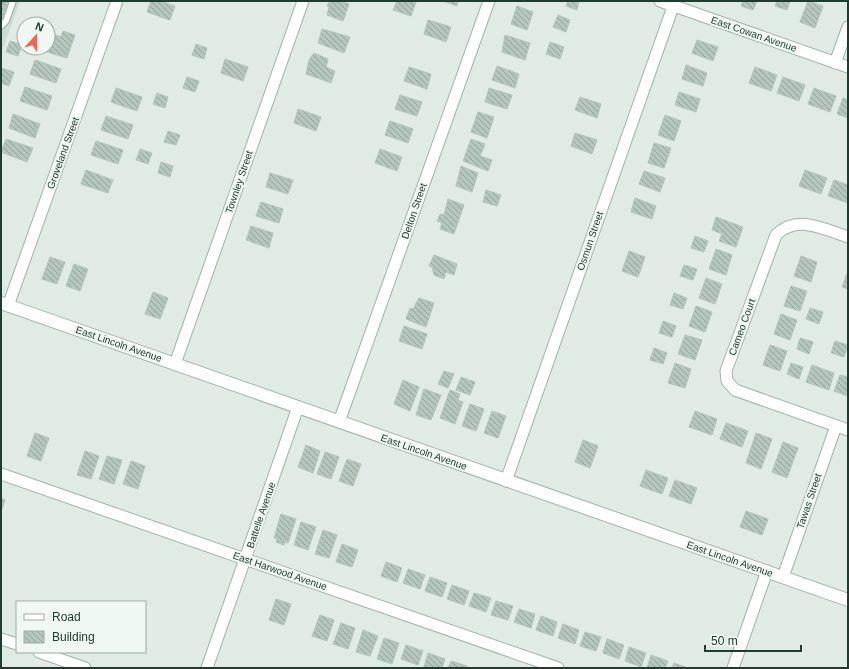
<svg xmlns="http://www.w3.org/2000/svg" width="849" height="669" font-family="Helvetica,sans-serif">
	<defs>
		<pattern id="building-back-hatch" width="6" height="6" patternUnits="userSpaceOnUse"><rect width="6" height="6" fill="#b5c6bd"/><path d="M-1 5l2 2M0 0l6 6M5-1l2 2" fill="none" stroke="#93a29a"/></pattern>
	</defs>
	<rect width="100%" height="100%" fill="#e0ebe5"/>
	<!-- built -->
	<path fill="#cedbd3" d="M1,1H20L1,54Z"/>
	<!-- building -->
	<path fill="url(#building-back-hatch)" stroke="#b2c5bb" d="M1,1H8L1,21Z
		M151,1H160L175,6L170,20L147,12Z
		M332,1H339L349,4L343,21L327,15L329,7L327,6L329,2Z
		M397,1L416,2L411,16L393,10Z
		M443,1H458L457,6Z
		M568,1H579L577,10L566,6Z
		M743,1H757L753,10L741,6Z
		M777,1H790L787,10L775,6Z
		M808,1L823,6L815,28L800,22Z
		M517,6L533,12L527,30L511,24Z
		M558,15L570,20L566,32L553,27Z
		M428,20L451,27L446,42L424,34Z
		M322,29L350,37L344,53L318,43Z
		M63,31L75,35L67,58L47,52L53,34L61,37Z
		M505,35L530,43L525,60L502,52Z
		M697,40L718,47L713,61L692,53Z
		M10,41L22,45L18,56L6,52Z
		M550,42L564,47L560,59L546,54Z
		M196,44L207,48L204,59L192,55Z
		M314,53L328,59L326,67L335,71L331,83L306,74L309,60Z
		M225,59L248,67L243,81L221,73Z
		M35,60L61,69L56,83L30,74Z
		M686,65L707,73L703,86L682,79Z
		M497,66L519,74L515,88L492,80Z
		M409,67L431,74L427,89L404,81Z
		M755,67L777,75L771,91L749,83Z
		M1,68L14,72L9,86L1,83Z
		M187,77L199,81L195,92L183,88Z
		M783,77L805,85L799,101L777,93Z
		M25,87L52,96L47,110L20,101Z
		M116,88L142,97L137,111L111,102Z
		M489,88L512,95L507,109L485,102Z
		M814,88L836,96L830,112L808,104Z
		M679,92L700,99L696,112L675,105Z
		M157,93L168,97L165,108L153,104Z
		M400,95L422,102L417,116L395,109Z
		M580,97L601,104L597,118L575,110Z
		M843,98L848,100V118L837,114Z
		M298,109L321,117L316,131L294,123Z
		M478,112L494,117L487,138L471,132Z
		M13,114L40,124L35,138L9,128Z
		M665,115L681,121L674,141L658,135Z
		M106,116L133,125L128,139L101,130Z
		M390,121L413,129L408,143L385,135Z
		M168,131L180,135L176,145L164,142Z
		M575,133L597,140L592,154L571,146Z
		M6,139L33,148L27,162L1,152Z
		M471,139L485,144L480,156L492,160L488,171L463,161Z
		M96,141L123,150L118,164L91,155Z
		M654,143L671,148L664,168L648,163Z
		M140,149L152,153L148,164L136,160Z
		M380,149L402,157L397,171L375,163Z
		M161,162L173,166L170,177L158,173Z
		M461,166L478,173L472,192L456,186Z
		M86,170L113,180L108,193L81,184Z
		M805,170L827,178L821,194L799,186Z
		M644,171L665,178L660,192L639,184Z
		M270,173L293,180L288,194L266,187Z
		M834,180L848,185V203L828,196Z
		M486,190L501,195L497,206L483,202Z
		M635,198L656,206L652,219L631,212Z
		M448,199L464,205L454,234L440,229L442,223L437,221L440,214L444,215Z
		M261,202L283,209L279,223L256,216Z
		M716,217L743,227L736,247L719,241L722,234L712,230Z
		M251,226L273,233L269,248L246,240Z
		M695,236L708,241L704,252L691,248Z
		M716,249L732,255L726,275L709,269Z
		M629,251L645,257L638,277L622,271Z
		M434,255L457,264L454,275L446,272L444,279L434,275L432,267L429,266Z
		M801,256L817,262L811,282L794,276Z
		M50,257L65,262L57,284L42,279Z
		M74,264L88,269L80,291L66,286Z
		M684,265L697,269L693,280L680,276Z
		M848,271V289L842,287Z
		M706,278L722,284L715,304L699,298Z
		M791,286L807,291L800,311L784,306Z
		M153,292L168,298L160,319L145,314Z
		M674,293L687,298L683,309L670,305Z
		M419,298L434,303L426,327L406,319L410,308L413,309Z
		M696,306L712,312L705,332L689,326Z
		M810,308L823,312L819,324L806,319Z
		M781,314L797,320L790,340L774,334Z
		M663,321L676,326L672,337L659,333Z
		M404,326L427,334L422,349L399,341Z
		M685,335L702,340L695,360L678,354Z
		M800,338L813,342L809,354L797,349Z
		M835,341L848,345L844,357L831,353Z
		M770,345L787,351L780,371L763,365Z
		M654,348L667,353L663,364L650,360Z
		M675,363L691,369L685,388L668,383Z
		M791,363L803,367L799,379L787,374Z
		M812,365L834,373L829,390L806,382Z
		M444,371L454,374L448,388L438,384Z
		M840,375L848,377V396L834,391Z
		M461,377L475,382L470,395L456,390Z
		M403,380L419,387L410,411L394,404Z
		M424,389L441,395L431,420L416,415Z
		M450,390L460,394L458,400L463,402L455,424L440,418Z
		M470,404L484,409L476,431L462,426Z
		M492,411L506,416L498,438L484,433Z
		M695,411L717,419L712,435L689,427Z
		M726,423L748,431L742,447L720,439Z
		M35,433L49,438L41,461L27,456Z
		M756,433L772,439L761,469L746,463Z
		M583,440L598,446L590,468L575,462Z
		M783,442L798,448L787,478L772,472Z
		M306,445L320,451L313,473L298,467Z
		M85,451L99,456L91,479L77,475Z
		M325,452L339,457L331,479L317,474Z
		M107,456L122,460L114,484L99,479Z
		M347,459L361,464L353,486L339,481Z
		M131,461L145,466L138,489L123,484Z
		M646,470L668,478L662,494L640,486Z
		M675,480L697,488L691,504L669,496Z
		M1,498L5,500L1,512Z
		M746,511L768,519L762,535L740,527Z
		M281,514L296,519L288,543L285,542L284,545L276,542L277,539L274,538Z
		M301,522L316,527L308,550L294,545Z
		M323,530L337,535L329,558L315,554Z
		M342,544L358,550L352,567L336,562Z
		M386,562L402,568L397,582L381,576Z
		M408,569L425,575L420,589L403,583Z
		M430,577L447,583L442,597L425,591Z
		M452,585L469,591L464,605L447,599Z
		M474,593L491,598L486,612L469,606Z
		M276,599L291,604L284,625L269,620Z
		M496,601L513,606L508,620L491,615Z
		M519,609L535,614L531,628L514,622Z
		M320,615L334,620L327,641L312,636Z
		M541,616L557,622L553,636L536,630Z
		M341,623L355,628L348,649L333,644Z
		M563,624L579,630L575,644L558,638Z
		M363,630L378,636L370,656L356,652Z
		M585,632L601,637L596,651L580,646Z
		M384,638L399,643L392,664L377,659Z
		M607,639L624,645L619,659L603,653Z
		M406,645L423,651L418,665L401,659Z
		M629,647L646,653L641,667L625,661Z
		M428,653L445,659L442,668L424,667Z
		M651,655L668,661L665,668H647Z
		M451,661L467,666V668H448Z
		M674,663L688,668H672Z"/>
	<g fill="none" stroke-linecap="round" stroke-linejoin="round">
		<defs>
			<path id="service" d="M1,26L6,21L13,1"/>
			<path id="minor" d="M660,1L848,67
				M835,63L848,27
				M848,237C824,229 797,214 776,235L726,371L727,381L735,390L848,430
				M8,306L117,1
				M175,364L303,1
				M339,422L489,1
				M1,474L558,668
				M506,481L675,1
				M783,577L836,426
				M1,639L17,644
				M39,652L85,668
				M207,668L298,407
				M733,668L767,571"/>
			<path id="tertiary" d="M1,303L848,600"/>
		</defs>
		<!-- service casing -->
		<use href="#service" stroke="#a3b3ab" stroke-width="8"/>
		<!-- minor casing -->
		<use href="#minor" stroke="#a3b3ab" stroke-width="13"/>
		<!-- tertiary casing -->
		<use href="#tertiary" stroke="#a3b3ab" stroke-width="14"/>
		<!-- service -->
		<use href="#service" stroke="#fff" stroke-width="5.5"/>
		<!-- minor -->
		<use href="#minor" stroke="#fff" stroke-width="11"/>
		<!-- tertiary -->
		<use href="#tertiary" stroke="#fff" stroke-width="12"/>
	</g>
	<g text-anchor="middle" dominant-baseline="central" stroke-width="4" stroke-linejoin="round" paint-order="stroke">
		<!-- street labels -->
		<g font-size="10" fill="#203c31" stroke="#f0f8f3">
			<text transform="translate(754 34) rotate(19)">East Cowan Avenue</text>
			<text transform="translate(63 153) rotate(-70)">Groveland Street</text>
			<text transform="translate(239 182) rotate(-71)">Townley Street</text>
			<text transform="translate(414 211) rotate(-71)">Delton Street</text>
			<text transform="translate(590 241) rotate(-71)">Osmun Street</text>
			<text transform="translate(742 327) rotate(-70)">Cameo Court</text>
			<text transform="translate(119 344) rotate(19)">East Lincoln Avenue</text>
			<text transform="translate(424 452) rotate(19)">East Lincoln Avenue</text>
			<text transform="translate(809 501) rotate(-71)">Tawas Street</text>
			<text transform="translate(261 515) rotate(-71)">Battelle Avenue</text>
			<text transform="translate(730 559) rotate(19)">East Lincoln Avenue</text>
			<text transform="translate(280 571) rotate(19)">East Harwood Avenue</text>
		</g>
	</g>
	<!-- border -->
	<rect width="849" height="669" fill="none" stroke="#203c31" stroke-width="4"/>
	<!-- legend -->
	<rect x="16" y="601" width="130" height="52" fill="#f0f8f3" stroke="#9dada5"/>
	<rect x="24" y="614" width="20" height="6" fill="#ffffff" stroke="#9dada5"/>
	<text x="52" y="621" font-size="12" fill="#203c31">Road</text>
	<rect x="24" y="631" width="20" height="12" fill="url(#building-back-hatch)" stroke="#9dada5"/>
	<text x="52" y="641" font-size="12" fill="#203c31">Building</text>
	<!-- north arrow -->
	<g transform="translate(36 36) rotate(21)"><circle r="19" fill="#f0f8f3" stroke="#9dada5"/>
	<path d="M0-3L7 15L0 10L-7 15Z" fill="#f86351"/>
	<text y="-6" font-size="11" font-weight="bold" text-anchor="middle" fill="#203c31">N</text>
	</g>
	<!-- scale -->
	<path d="M705 645v6h96v-6" fill="none" stroke="#203c31" stroke-width="2"/>
	<text x="711" y="645" font-size="12" fill="#203c31" stroke="#f0f8f3" stroke-width="3" paint-order="stroke">50 m</text>
</svg>
